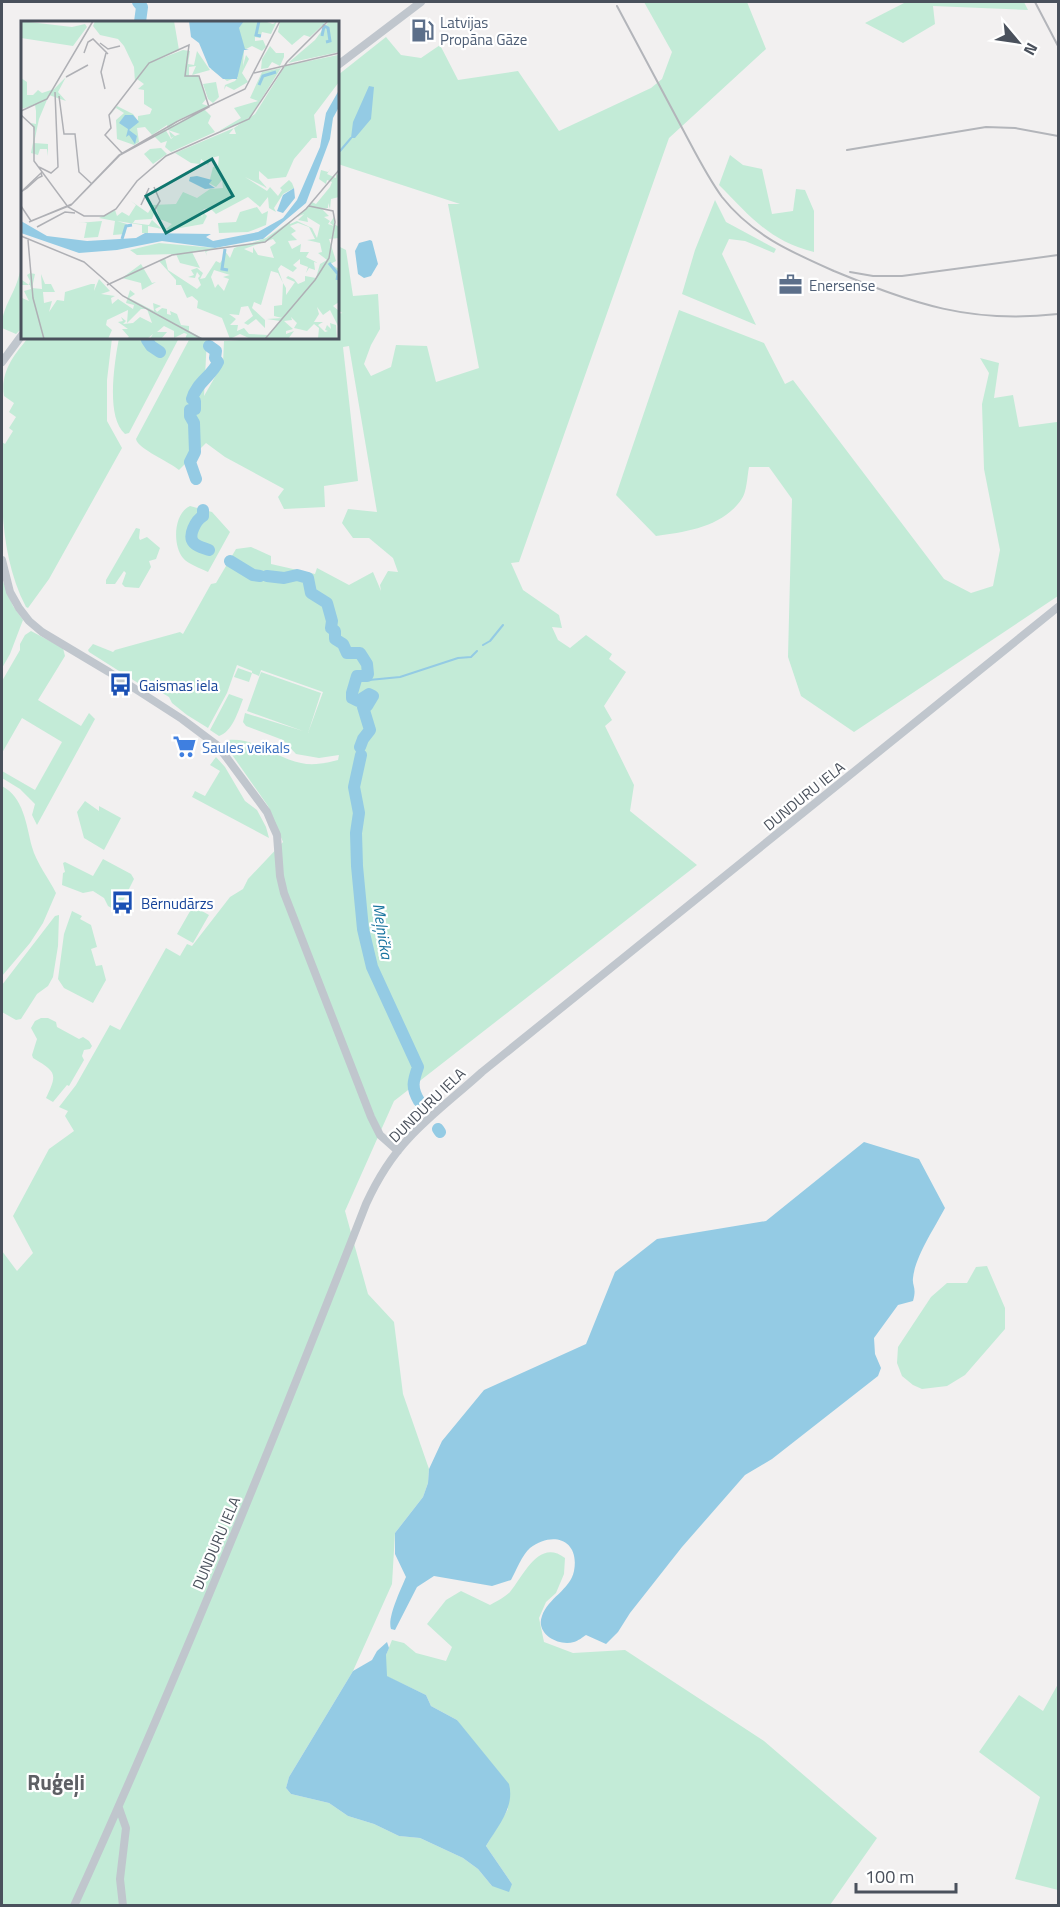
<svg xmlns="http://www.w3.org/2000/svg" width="1060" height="1907" font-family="'Titillium Web',sans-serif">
	<rect width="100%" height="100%" fill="#f2f0f0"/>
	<!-- green -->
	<path fill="#c3ebd7" d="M644,2H747L766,49L669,138L519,562L511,563L523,590L559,615L562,628L552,627L558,640L570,648L586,635L612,654L609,659L626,672L604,706L612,720L605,726L634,785L630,811L697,865L394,1101L345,1211L368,1294L394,1322L403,1394L429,1469L428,1483L423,1497L395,1533L392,1584L353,1671L289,1777L286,1788L291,1794L329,1803L348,1816L374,1824L399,1836L420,1838L463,1858L478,1869L492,1886L512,1884L486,1846L508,1809L457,1720L431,1706L426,1695L386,1676V1655L392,1640L404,1643L416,1653L446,1661L452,1647L427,1624L446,1600L461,1591L490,1605C497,1601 505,1597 510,1592C524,1575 539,1538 565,1558L564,1574L556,1593L546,1602L539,1618L544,1642L573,1653L625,1650L764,1741L877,1838L830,1905H2V1251L17,1271L33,1253L13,1216L49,1149L74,1131L65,1116L68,1111L59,1107L76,1085L110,1025L120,1030L166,948L180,956L187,944L192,946L230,897L243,889L248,879L283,842L268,806L228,749L226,744L229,740C256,738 276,758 301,763C313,766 326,763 338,760L339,755L319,758L296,754L283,740L246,726L243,722L245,713L303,731L247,711L261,672L321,693L308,733L323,692L261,670L259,676L252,673L249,682L234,677L238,668L252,673V671L237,665L227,693L208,728L187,715L172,703L169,697L159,691L138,683L89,652L88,650L93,644L113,652L115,650L180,632L183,634L211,584L216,583L236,549L251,547L271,556V564L315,574L317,568L349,585L373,572L381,591L380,585L388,571L398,572L393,558L369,538H353L342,523L348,509L377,512L349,346L343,347L358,481L324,486L325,507L284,509L278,497L284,489L225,457L206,443L179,470C170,462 138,449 136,439L190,338H207L204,396L223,363L224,341L272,338H338V314L342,313L338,310V246L346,250L353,296L378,294L380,329L371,345L364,364L371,376L391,367L396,345L427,346L436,382L479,368L448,204H460L338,164V75L386,37L401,55L421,58L440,45L458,80L518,71L559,131L651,88L662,79L672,52Z
		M906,2H1024L1028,10L933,6L935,24L903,43L865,23Z
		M730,155L743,165L762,169L772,214L793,211L796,189L805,190L814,211V252C769,241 750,216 719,185Z
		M715,200L726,222L776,249L774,253L745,241L729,239L722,254L756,325L682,294L695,250Z
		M22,260V328L16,334L2,328C1,312 10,300 16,285C19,277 21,269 22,260Z
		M679,310L764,343L785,384L793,380L944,579L971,593L993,586L1000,550L984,469L982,404L989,373L980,358L999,363L994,398L1013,395L1019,427L1057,422L1058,596L854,732L801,696L788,657L792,499L769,467H749C747,477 747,492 741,500C722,527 686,532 656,536L616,495Z
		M28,338H112L107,380V421L122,448L49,579L28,608L26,607C0,557 1,498 2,442L5,444L13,431L9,428L16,417L9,412L14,403L4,396C0,372 14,355 28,338Z
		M119,338H179L129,433L125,434C105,417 115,360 119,338Z
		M190,506L212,512L230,532L208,572C200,568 188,564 183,558C172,544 174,513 190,506Z
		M136,528L140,529L139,538L140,540L147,537L160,548L156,559L149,561L151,567L139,588L125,587L122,584L126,573L124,571L115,584H106V580Z
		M2,579L13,606L23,620L10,654L2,668Z
		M31,631L63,648L65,656L38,700L81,726L89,713L95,719L37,825L32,815L35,804L20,789L2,778V771L35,790L62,742L22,718L2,753V681L20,650V644L25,635Z
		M229,694L243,699C238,712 232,732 219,736L210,730Z
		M216,757L225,767L245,801L257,810L266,827L269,838L192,797L195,791L205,796L220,771L210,765Z
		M2,786C24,798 26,824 32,847C36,862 49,879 56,893L43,923L30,943L2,976Z
		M85,801L99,811V806L121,818L104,850L84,838L77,812Z
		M103,859L131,874L134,879L119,909L115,910L108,906L104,898L93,891L83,893L62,885L63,873L65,872L63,863L65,862L93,876Z
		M193,906L209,915L193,943L177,934Z
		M72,911L82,916L80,919L91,925L97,947L91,949L96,966L102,965L106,980L93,1003L64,988L58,979L64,934Z
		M59,915L58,946L53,977L48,986L37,994L21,1019L16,1020L2,1012V985L55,916Z
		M41,1018H48L56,1022L57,1027L79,1039L83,1037L89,1041L92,1046L90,1049L84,1050L82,1056L84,1060L69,1086L67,1085L53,1102L46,1098C58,1073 56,1072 33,1058L32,1055L37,1039L31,1028L35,1021Z
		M987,1266L1005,1308V1329L965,1375L947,1386L922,1389L913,1385L902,1376L897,1363L898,1347L931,1297L947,1283H967L976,1267Z
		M1058,1684V1890L1015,1879L1040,1797L979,1752L1019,1695L1043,1711Z"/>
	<!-- water -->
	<path fill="#94cbe4" d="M369,86L374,87L371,119L355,138H351L353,122Z
		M370,240L372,241L378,264L371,276L364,278L358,274L355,251L359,243Z
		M864,1142L919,1159L945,1208C935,1227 915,1257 913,1278C912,1287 917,1287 913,1301L898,1305L874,1338L875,1354L881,1368L878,1376L772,1459L745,1475L682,1547L630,1613L618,1632L606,1644L586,1635C583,1637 578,1641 574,1642C559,1647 535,1634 542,1616C548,1598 570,1590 574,1571C580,1539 552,1531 530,1548C522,1555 516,1571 511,1580L492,1586L434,1576L417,1587L395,1630L391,1629C387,1618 401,1589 406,1577L395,1554V1533L423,1497L428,1483L429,1469L442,1441L484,1390L586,1344L615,1272L657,1239L766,1221Z
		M387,1642L389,1648L386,1655L387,1676L426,1695L431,1706L457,1720L509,1784C515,1807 498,1826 486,1846L512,1884L509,1892L492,1886L478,1869L463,1858L420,1838L399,1836L374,1824L348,1816L329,1803L291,1794L286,1788L289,1777L353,1671L372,1660L377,1651Z"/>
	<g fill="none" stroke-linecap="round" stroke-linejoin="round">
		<!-- stream -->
		<path stroke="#94cbe4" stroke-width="2" d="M340,151L351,138
			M483,645L490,641L503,625
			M364,676L369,680L400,677L458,658L471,657L477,651"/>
		<!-- river -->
		<path stroke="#94cbe4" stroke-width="12" d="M138,2L142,7L140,22
			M147,340L151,346L160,352
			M196,479L190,462L195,452L194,423L190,416V410L195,409V401L192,399C196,383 212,376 218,362L215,358L216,351L209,346
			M203,510V516C196,520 187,536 194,543C198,547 204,548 209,550
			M230,561L253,575L260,576
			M267,576L284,578L297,575L308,578L311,593L327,603L332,621L331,628L335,631V639L343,644L347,653H360L367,664L368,674L367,676H357L352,693V698L358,701L369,694L373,696L367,706L363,707L370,730L363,739L360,747
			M361,755L354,787L359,813L356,833L357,866L363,929L372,967L418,1067C413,1081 411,1088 419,1101
			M438,1129L440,1132"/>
		<!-- tertiary -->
		<path stroke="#c0c6cd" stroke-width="8" d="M338,65L421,2
			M2,362L22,335
			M2,560L10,592L19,608L29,621L42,632L109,672L182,719L218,746L267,812L272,824L277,835L280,876L284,893L371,1117L380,1135L398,1151
			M119,1808L126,1828L120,1879L123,1906
			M74,1906C179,1675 274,1440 366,1204C377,1180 391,1157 409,1138C431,1114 458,1094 482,1072L1058,607"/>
		<!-- rail -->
		<path stroke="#b3b5ba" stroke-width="2" d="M1035,2L1058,46
			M617,6C638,46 660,86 681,126C694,150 706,175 722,197C752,235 791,252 834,271C914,304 970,324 1058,314
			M847,150L986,127L1015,128L1058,136
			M850,272L873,276H902L1058,255"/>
	</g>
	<!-- icons -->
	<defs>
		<symbol id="fuel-bare" viewBox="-9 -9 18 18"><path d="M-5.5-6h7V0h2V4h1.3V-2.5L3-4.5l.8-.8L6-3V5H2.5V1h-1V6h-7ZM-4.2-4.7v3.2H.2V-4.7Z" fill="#5c6f8a" stroke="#fff" stroke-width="2.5" paint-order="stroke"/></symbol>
		<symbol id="office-bare" viewBox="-9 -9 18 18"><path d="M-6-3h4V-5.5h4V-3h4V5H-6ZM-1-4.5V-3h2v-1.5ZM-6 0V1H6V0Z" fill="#5c6f8a" stroke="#fff" stroke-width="2.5" paint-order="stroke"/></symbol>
		<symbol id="bus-bare" viewBox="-9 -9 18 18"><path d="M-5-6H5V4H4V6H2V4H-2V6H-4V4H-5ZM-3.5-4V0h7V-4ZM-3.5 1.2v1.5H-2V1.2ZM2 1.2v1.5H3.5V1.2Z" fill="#1a4fb4" stroke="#fff" stroke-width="2.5" paint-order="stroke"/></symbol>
		<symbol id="supermarket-bare" viewBox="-9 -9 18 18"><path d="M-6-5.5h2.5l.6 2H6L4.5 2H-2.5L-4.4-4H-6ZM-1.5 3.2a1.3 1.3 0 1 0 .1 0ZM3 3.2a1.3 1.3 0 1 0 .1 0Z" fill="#3f7fe0" stroke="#fff" stroke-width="2.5" paint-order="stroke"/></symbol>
	</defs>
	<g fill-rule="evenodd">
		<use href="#fuel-bare" x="406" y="14" width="33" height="33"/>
		<use href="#office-bare" x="774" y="268" width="33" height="33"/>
		<use href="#bus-bare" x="104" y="668" width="33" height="33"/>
		<use href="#supermarket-bare" x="168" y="730" width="33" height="33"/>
		<use href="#bus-bare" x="106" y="886" width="33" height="33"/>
	</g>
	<g text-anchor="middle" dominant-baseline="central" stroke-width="4.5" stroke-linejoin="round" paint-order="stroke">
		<!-- service labels -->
		<g font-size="15" fill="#4e5e75" stroke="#fff" text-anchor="start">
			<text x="440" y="22">Latvijas<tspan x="440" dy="17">Propāna Gāze</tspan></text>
			<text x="809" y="285">Enersense</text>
		</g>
		<!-- transit labels -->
		<g font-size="15" fill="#164399" stroke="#fff" text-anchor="start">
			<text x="139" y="685">Gaismas iela</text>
			<text x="141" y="903">Bērnudārzs</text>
		</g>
		<!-- shop labels -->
		<g font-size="15" fill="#366cbe" stroke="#fff" text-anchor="start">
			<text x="202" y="747">Saules veikals</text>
		</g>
		<!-- street labels -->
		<g font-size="15" fill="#4a515c" stroke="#fff">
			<text transform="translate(804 796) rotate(-39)">DUNDURU IELA</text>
			<text transform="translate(427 1105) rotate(-44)">DUNDURU IELA</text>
			<text transform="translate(216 1543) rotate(-67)">DUNDURU IELA</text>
		</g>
		<!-- water labels -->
		<g font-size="16" font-style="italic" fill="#19749f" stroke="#fff">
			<text transform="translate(383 931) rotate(81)">Meļņička</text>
		</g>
		<!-- district labels -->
		<g font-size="21" font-weight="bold" fill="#5d5f64" stroke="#fff">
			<text x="56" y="1782">Ruģeļi</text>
		</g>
	</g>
	<!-- overview -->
	<g transform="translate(21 21)">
		<rect width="318" height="318" fill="#f2f0f0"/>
		<path d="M0,0L51,6L64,3L66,6L52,25L0,17ZM74,0H153L158,29L128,42L162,29L169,30L167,43L173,44L176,30L189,49L171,54L175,45L168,46V55L177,54L185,78L181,83L188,85L157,99L151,105L183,88L190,95L187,102L194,111L150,131L144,126L146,120L140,122L133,115L144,108L150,118L153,115L150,117L148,110L154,115L159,113L147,109L146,104L131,114L124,106L116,107L118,121L113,124L96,118L95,99L103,92L95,87L87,97L96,85L112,93L117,100V95L129,93L131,88L123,83V69L117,68L123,63L116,58L114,61L113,46L103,25L97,18L79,14L72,5ZM243,0L252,3L256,0L250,13L241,11L239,17L234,16V20L242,19L245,26L241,30L231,25L223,29L222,45L225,34L228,38L221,52L227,61L213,69L205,65L203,69L204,64L214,60L217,56L206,60L190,48L222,1ZM259,0H306L289,16L283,14L271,24L257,11ZM308,0H318V31L267,42L294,19ZM249,25L255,32H263V36L259,45L251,41L247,47L240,48L241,38ZM317,34L318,61L293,94L296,117H291L273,138L265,156L247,158L238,150V158L246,167L224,156L246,170L249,166L257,175L261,169L259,167L268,159L271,162L273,167L262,173L253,187L255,191L248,187L247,176L239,186L227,176L195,193L189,187L183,188L180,191L181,197L182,191L186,195L182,203L148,209L145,208L151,203L139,198L135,187L131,198L114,199L112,202L128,204L131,199L141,208L127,205V212H121V204L96,200L106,203L104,213L92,214L94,200L78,197L94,189L96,195L101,191L108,195L115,184L110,180L127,192L132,184L155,183L162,171L176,177L189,168L202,167L201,159L195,166L188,162L192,146L197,145L198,135L190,137L187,144L180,138L179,143L170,142L154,132L213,107L208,113H215L213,107L234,93L264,45ZM260,47L229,96L219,103L198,110L220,97L213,87L237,80L229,77L241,51ZM45,56L37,71L45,80L28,74L18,98L13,122L27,123V135L26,128H19L17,134L10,132L14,111L10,102L15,103V90L14,84L0,88V57L6,61V74H12L17,69L21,72L33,68ZM195,61L198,76L192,82L187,78L182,63ZM140,127L146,133L132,143L123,133L129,128ZM310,147L306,153L315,157V152L318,156V176L310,178L309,188L307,182V187L301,188L308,195L303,196L309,200L307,203L313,205L309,202L313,196V203L318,206V217L308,218L315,240L309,243L318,248V281L312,285L318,290V307L309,289L302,294L296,286L298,293L293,301H302L297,304L304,311L307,310L304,309L306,304L310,308L309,302L315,304L316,318H297L298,307L293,303L286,310L273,307L276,302L270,296L271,299L263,300L272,308L265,310V313L273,310L267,318H230L219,313L209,318L201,297L176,287L177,280L171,275L166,277L160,264H155V259L138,240L144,237L147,249L176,268L180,264L177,257L179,255L176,251L174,257L167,256L173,254L170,249L176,247L182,252L179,258L184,257L195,240L199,242L202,238L204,230L209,237L213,227L219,225L191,228L185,231L186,235L184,230L171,231L179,247L159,242L155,233L116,234L109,229L138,222L194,227L228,223L245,217L275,196L269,201V203L276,200L291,207L296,217L299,204L286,196L287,201L277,199L283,193L276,196L291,181L295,183L309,166L311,161L306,159L305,163L298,158L300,149L307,151ZM277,202L288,206L294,218L286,219L299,222L301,231L297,232L306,239L299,243L295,257L284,255V260L277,263L273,258L267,255L265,257L274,261L265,274V267L262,262L261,284L253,285V295L261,297L246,298L259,300L247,314L228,313L223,307L216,310L217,304H209L215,298L208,293L218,294L220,286L227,285L232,295L223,302L227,304L235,298L244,307V299L231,287L233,281L240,284L250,250L257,252L262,262L257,248L260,244L272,251L276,247L272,244L279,238V243L287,246L285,252L288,247L294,249L293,241L297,242L285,236L288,231H279L280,223L271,228L267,220L276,219L270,213L275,210L269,205ZM252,218L255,222L249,226L253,237L237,234L232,226V232L223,228ZM193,249L209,254L202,256L208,258L203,270L197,263L194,267L190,256ZM236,186L241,193L247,190L245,204L227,211L198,212L197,202L215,201L219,191ZM81,200L77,216L63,217L66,201L57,202ZM120,243L131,262L135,261L121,269L120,262L101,257ZM4,251L14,253L11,267L21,268L20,253L24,263H30L34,271H22L23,282L31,280L28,291L36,279L43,280L44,271L70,263H74L73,270L78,258L89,270L80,273L94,275L90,277L91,283L97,278L112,288L113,284L105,282L109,269L114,273L108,277L133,290L132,282L140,285L134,288L136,291L141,287L146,288V293L150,294L149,290L156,293L160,304L168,305V310L183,318H164L166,313L163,312L153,317V310L143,305L136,311H146L140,318H129L132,313L126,318H105L108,316L101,308H107L97,301L102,300L100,296L105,300L102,303L112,302L119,296L131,302L126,288H120L106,302L107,289L86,299L85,304L91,309L87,318H1V277L8,280L3,270L10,268L9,264H1V259L8,264L9,260L6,254L9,252Z" fill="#c3ebd7" fill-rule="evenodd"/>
		<path d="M168,0H223L218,7L224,28L228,29H223L216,58H202L188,46L178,22L170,16ZM318,69V86L312,97L309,118L285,182L242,218L194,227L141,220L96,229L58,232L0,212V200L26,215L66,220L115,217L124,212L190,213L185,216L192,220L237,211L262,197L276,179L299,126L305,92ZM104,94H112L118,101L108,109L116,115L114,123L108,114L105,116L107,108L98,102ZM176,155L191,159L188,163L194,167L184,168L168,160L169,156ZM273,167L274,177L262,192L256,190L262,174Z" fill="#94cbe4"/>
		<path fill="none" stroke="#94cbe4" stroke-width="3" d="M238,0L235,14L240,15M301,15L303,5L307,7L309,20L305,21M238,64L242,55L255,51M101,218L105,205L111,204M204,228L201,248L207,249M308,242L317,253L316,259"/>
		<path fill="none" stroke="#afb0b5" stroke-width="1.5" d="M79,22L87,28L99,25M63,32L67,21L72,18L87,33M233,52L318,32M45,56L67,44M84,68L80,51L85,32M38,75L43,113H54L58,151L71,163M0,90L26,78L72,0M0,94L13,106V140L47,186L63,195H83L95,188L116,160L145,135L228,98L266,41L307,0M157,100L224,68L259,0M18,146L30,152L37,146L34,71M20,152L21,155L17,157L6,167L0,171ZM133,166L139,180L133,190M120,184L128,167M0,185L10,200L50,184L99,134L188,86L178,55H164L168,24L128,42L88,94L90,107L84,114L101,132M8,201L51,183L98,134L157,100M16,206L44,191L54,192M0,215L63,241L102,275L181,318M7,219L12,277L23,318M86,264L151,234L244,221L285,188L318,149M244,318L294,259L308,237L314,201L312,190L288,185"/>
		<path fill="#0f766e" fill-opacity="0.15" stroke="#0f766e" stroke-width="3" d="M191,138L212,175L145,212L125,175Z"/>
		<rect width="318" height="318" fill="none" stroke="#4a515c" stroke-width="3"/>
	</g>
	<!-- border -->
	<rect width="1060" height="1907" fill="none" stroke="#4a515c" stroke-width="6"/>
	<!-- north arrow -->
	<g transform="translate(1018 42) rotate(119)" stroke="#ffffff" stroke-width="4.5" paint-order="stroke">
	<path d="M0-4.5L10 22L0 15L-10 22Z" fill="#4a515c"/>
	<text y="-9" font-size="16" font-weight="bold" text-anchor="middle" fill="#4a515c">N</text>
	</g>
	<!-- scale -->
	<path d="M856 1883v9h100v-9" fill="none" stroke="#4a515c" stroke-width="3"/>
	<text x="865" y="1883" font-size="18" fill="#4a515c" stroke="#ffffff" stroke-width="4.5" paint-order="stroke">100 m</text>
</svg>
